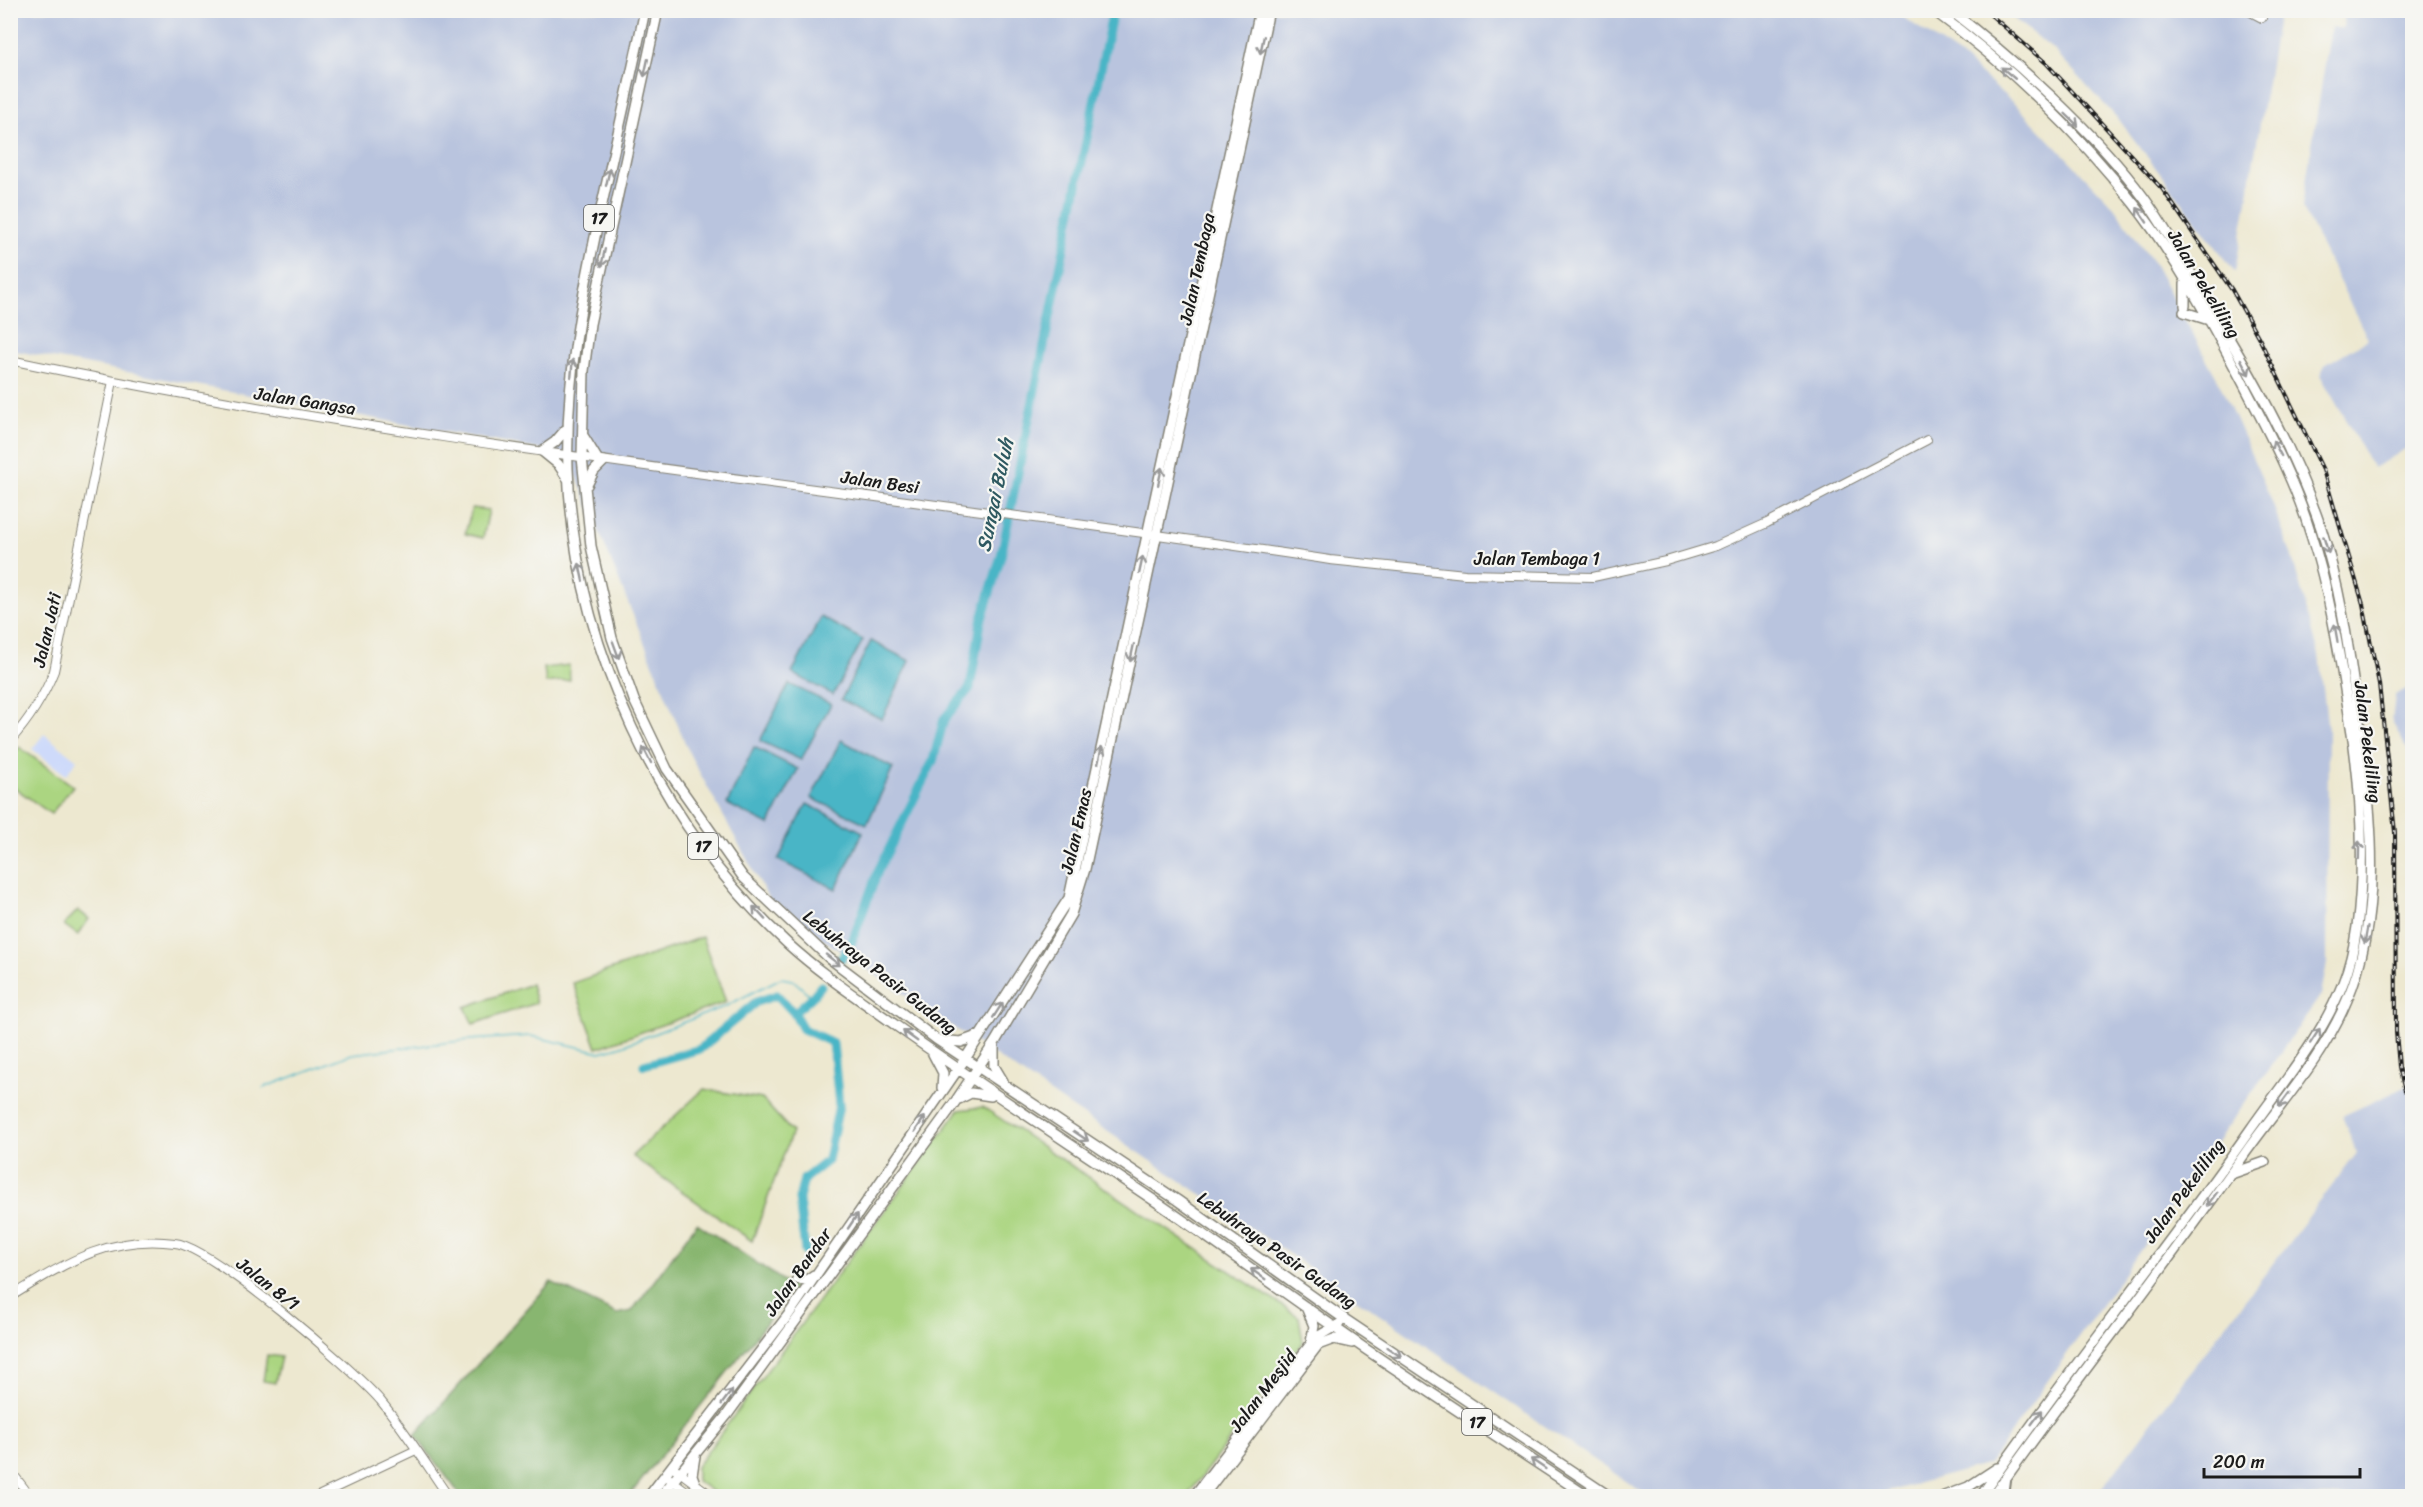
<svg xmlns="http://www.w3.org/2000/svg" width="2423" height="1507" font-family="Sriracha,sans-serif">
	<rect width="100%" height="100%" fill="#f6f6f2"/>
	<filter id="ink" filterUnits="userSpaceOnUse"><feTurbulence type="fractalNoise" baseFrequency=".0167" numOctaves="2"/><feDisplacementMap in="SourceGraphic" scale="12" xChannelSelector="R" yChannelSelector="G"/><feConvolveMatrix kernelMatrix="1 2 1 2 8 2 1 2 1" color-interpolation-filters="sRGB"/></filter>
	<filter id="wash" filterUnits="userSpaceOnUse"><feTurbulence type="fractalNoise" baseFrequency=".008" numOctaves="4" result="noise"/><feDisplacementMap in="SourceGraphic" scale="24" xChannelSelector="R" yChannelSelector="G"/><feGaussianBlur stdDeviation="1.35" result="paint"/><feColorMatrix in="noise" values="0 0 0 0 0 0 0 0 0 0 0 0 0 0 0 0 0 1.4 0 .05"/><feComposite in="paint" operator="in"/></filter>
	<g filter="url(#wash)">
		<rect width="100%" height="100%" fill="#ede8d0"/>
		<!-- built -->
		<path fill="#cedafa" d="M44,734L77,760L66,775L32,749Z"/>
		<!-- industrial -->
		<path fill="#b9c4de" d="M10,11H1894L1959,55L2020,109L2114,207L2155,265L2219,382L2270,497L2291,553L2319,655L2328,730L2327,963L2321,995L1989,1464L1872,1496H1648L772,905L690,755L568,455L11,350Z
			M2004,11H2279L2235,272L2120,121L2055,51Z
			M2345,11H2412V446L2373,468L2320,375L2325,365L2368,339L2302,207L2331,27L2343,29Z
			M2412,686V758L2392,722L2395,695Z
			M2412,1084V1496H2096L2357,1153L2342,1116Z"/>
		<!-- green -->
		<path fill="#abd581" stroke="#64784e" stroke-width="1.5" d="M472,508L489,510L483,538L465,534Z
			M569,665L570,680L546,683L544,668Z
			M19,747L73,786L51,814L11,785V757Z
			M78,910L89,919L78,935L64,925Z
			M702,937L726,1002L597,1048L573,983Z
			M531,984L536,1003L473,1024L465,1007Z
			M704,1089L762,1099L792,1132L752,1241L632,1156Z
			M983,1107L1299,1317L1303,1342L1187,1496H718L696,1480V1467L959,1110Z
			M267,1355L281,1357L275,1383L263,1381Z"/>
		<!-- forest -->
		<path fill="#88b66f" stroke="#526946" stroke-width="1.5" d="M697,1223L794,1288L629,1496H461L415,1435L551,1282L617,1314L632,1311Z"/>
		<!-- water -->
		<path fill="#4ab5c6" stroke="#336871" stroke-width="1.5" d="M821,617L863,640L833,695L792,673Z
			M871,641L910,661L882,719L841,700Z
			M789,684L831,704L801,760L760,741Z
			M841,740L893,768L867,824L811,798Z
			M754,747L798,769L769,825L727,804Z
			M807,804L863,832L836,889L778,860Z"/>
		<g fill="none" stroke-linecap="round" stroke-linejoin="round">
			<!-- stream -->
			<path stroke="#4ab5c6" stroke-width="1.5" d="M263,1088L352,1054L469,1040L531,1036L600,1052L619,1047L726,1006L781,978L793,980L812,997"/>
			<!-- river -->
			<path stroke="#4ab5c6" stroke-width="9" d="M840,960L850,947L878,871L933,761L944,719L970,688L981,622L1001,556L1113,10
				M644,1065L700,1049L756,1002L777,995L794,1013
				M805,1251L799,1199L804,1179L828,1160L839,1105L833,1043L803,1029L794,1013L812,997L821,986"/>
		</g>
	</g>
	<g filter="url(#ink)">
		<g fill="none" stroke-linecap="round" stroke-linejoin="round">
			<defs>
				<path id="minor" d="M2247,10L2262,18
					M10,360C446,452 890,493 1330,560L1465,574L1593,577L1666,561L1716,546L1767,523L1927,440
					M10,741C29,720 44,696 54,671L113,381
					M10,1297C64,1264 109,1234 175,1243C212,1247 352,1368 380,1400C405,1430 426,1464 448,1496
					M673,1467L712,1496
					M10,1470L30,1496
					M666,1476L693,1496
					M318,1496L416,1450"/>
				<path id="major" d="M645,10C632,72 618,133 604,195C584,286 565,375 568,469C574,644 659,825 788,944C822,975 861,1000 898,1027C985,1089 1074,1146 1161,1205C1229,1252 1296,1301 1364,1348C1438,1398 1513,1447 1587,1496
					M658,10L590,324L584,371L582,457L591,546L612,638L634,700L667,769L743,877L829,958L936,1039L1177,1200L1346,1320L1609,1496
					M1933,10C2007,64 2078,132 2134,204C2177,259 2211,322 2243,383C2269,433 2295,481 2311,535C2330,593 2339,653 2349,714C2362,787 2371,913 2343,983C2322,1037 2283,1083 2250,1130C2163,1254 2067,1372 1981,1496
					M1950,10C2015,60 2096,133 2144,198C2173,238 2195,283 2221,325C2260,389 2297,457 2321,528C2344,598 2351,670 2362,742C2373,826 2381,920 2347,1000C2324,1056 2281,1103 2246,1152C2164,1269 2075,1380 1993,1496
					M2185,306V284
					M2184,312L2209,320
					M584,437L598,460
					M568,479L558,464L542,451L555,442L568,427
					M587,485L594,471L604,461
					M939,1040L961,1042L980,1035
					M994,1047V1066L1003,1081
					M933,1054L943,1073L942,1088
					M959,1099L971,1093L991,1096
					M2231,1174L2265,1162
					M797,1279L807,1280L814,1275
					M1306,1307L1314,1326L1311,1342
					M695,1483L692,1475L695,1456
					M649,1496L789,1314L965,1059L1069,898L1260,10
					M661,1496L727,1415L953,1105L995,1042L1071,914L1085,869L1269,10
					M1194,1496L1310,1345L1317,1337L1339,1324
					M1203,1496L1318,1345L1334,1339L1352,1343
					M1944,1496L1968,1487L1997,1468"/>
				<path id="highway" d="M2003,1496L2005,1480"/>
			</defs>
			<!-- minor casing -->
			<use href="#minor" stroke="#848276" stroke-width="10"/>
			<!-- major casing -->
			<use href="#major" stroke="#848276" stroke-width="12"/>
			<!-- highway casing -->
			<use href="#highway" stroke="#848276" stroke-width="14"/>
			<!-- minor -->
			<use href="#minor" stroke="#fff" stroke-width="8"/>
			<!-- major -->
			<use href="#major" stroke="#fff" stroke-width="9"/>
			<!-- highway -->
			<use href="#highway" stroke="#fff" stroke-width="10"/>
			<defs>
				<path id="rail" d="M1985,10L2046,63L2163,190L2232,290L2260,340L2323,470L2363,604L2379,684L2395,832L2396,1032L2399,1067L2405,1091"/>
			</defs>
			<!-- rail casing -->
			<use href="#rail" stroke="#1c1c1c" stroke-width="4"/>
			<!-- rail -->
			<use href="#rail" stroke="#f6f6f2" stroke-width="1.5" stroke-dasharray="4.5" stroke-linecap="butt"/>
		</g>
		<!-- one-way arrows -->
		<defs><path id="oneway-shaft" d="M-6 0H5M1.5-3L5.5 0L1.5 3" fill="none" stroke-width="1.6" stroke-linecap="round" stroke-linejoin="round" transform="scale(1.5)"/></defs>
		<g stroke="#999">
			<use href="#oneway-shaft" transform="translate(1262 45) rotate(102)"/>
			<use href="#oneway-shaft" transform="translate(646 68) rotate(102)"/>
			<use href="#oneway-shaft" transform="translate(2008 73) rotate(-140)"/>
			<use href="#oneway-shaft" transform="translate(2072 120) rotate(44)"/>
			<use href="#oneway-shaft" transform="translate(608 177) rotate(-77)"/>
			<use href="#oneway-shaft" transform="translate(2142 215) rotate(-124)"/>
			<use href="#oneway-shaft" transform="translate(603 258) rotate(102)"/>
			<use href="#oneway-shaft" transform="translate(2245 367) rotate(62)"/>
			<use href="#oneway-shaft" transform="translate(572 368) rotate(-85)"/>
			<use href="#oneway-shaft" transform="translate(2277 448) rotate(-118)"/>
			<use href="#oneway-shaft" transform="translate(1160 476) rotate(-78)"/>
			<use href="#oneway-shaft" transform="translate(2326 545) rotate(73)"/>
			<use href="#oneway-shaft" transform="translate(1141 565) rotate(-78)"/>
			<use href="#oneway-shaft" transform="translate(581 572) rotate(-102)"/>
			<use href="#oneway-shaft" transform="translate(2336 633) rotate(-100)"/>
			<use href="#oneway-shaft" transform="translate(616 650) rotate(70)"/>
			<use href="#oneway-shaft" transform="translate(1132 653) rotate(102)"/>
			<use href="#oneway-shaft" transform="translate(647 755) rotate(-117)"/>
			<use href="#oneway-shaft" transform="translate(1100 755) rotate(-78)"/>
			<use href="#oneway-shaft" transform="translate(2359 850) rotate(-89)"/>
			<use href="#oneway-shaft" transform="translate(759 913) rotate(-133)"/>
			<use href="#oneway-shaft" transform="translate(2366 935) rotate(100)"/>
			<use href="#oneway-shaft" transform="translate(833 960) rotate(38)"/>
			<use href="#oneway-shaft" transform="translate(998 1010) rotate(-57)"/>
			<use href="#oneway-shaft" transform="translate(910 1036) rotate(-144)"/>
			<use href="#oneway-shaft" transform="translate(2315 1036) rotate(-57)"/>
			<use href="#oneway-shaft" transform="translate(2284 1100) rotate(126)"/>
			<use href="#oneway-shaft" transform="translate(920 1124) rotate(-56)"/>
			<use href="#oneway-shaft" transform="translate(1081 1136) rotate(34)"/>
			<use href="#oneway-shaft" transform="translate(2212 1199) rotate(127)"/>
			<use href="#oneway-shaft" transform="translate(853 1221) rotate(-56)"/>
			<use href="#oneway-shaft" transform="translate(1258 1274) rotate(-145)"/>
			<use href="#oneway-shaft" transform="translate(1394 1352) rotate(34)"/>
			<use href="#oneway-shaft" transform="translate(727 1397) rotate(-53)"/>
			<use href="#oneway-shaft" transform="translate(2037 1417) rotate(-53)"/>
			<use href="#oneway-shaft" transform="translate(1538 1464) rotate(-146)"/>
		</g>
	</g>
	<g text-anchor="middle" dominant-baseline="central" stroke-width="4.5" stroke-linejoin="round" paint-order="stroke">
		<!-- shield labels -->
		<g fill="#f6f6f2" stroke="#5d5d5c" stroke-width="1.5">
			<rect x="584" y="205" width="30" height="26" rx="4.5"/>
			<rect x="688" y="833" width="30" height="26" rx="4.5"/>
			<rect x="1462" y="1409" width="30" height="26" rx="4.5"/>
		</g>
		<g font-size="16" font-weight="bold" fill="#1c1c1c">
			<text x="599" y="218">17</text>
			<text x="703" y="846">17</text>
			<text x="1477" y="1422">17</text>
		</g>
		<!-- street labels -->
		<g font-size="18" fill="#1c1c1c" stroke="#f6f6f2">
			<text transform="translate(1197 269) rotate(-78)">Jalan Tembaga</text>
			<text transform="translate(2204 284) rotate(59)">Jalan Pekeliling</text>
			<text transform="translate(305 401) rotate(9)">Jalan Gangsa</text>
			<text transform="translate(880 482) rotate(8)">Jalan Besi</text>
			<text x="1537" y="559">Jalan Tembaga 1</text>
			<text transform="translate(47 630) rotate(-77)">Jalan Jati</text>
			<text transform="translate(2368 742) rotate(83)">Jalan Pekeliling</text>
			<text transform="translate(1076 831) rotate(-77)">Jalan Emas</text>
			<text transform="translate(880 972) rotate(38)">Lebuhraya Pasir Gudang</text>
			<text transform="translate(2184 1191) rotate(-54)">Jalan Pekeliling</text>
			<text transform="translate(1277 1250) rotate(35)">Lebuhraya Pasir Gudang</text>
			<text transform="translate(798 1272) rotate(-55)">Jalan Bandar</text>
			<text transform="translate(268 1284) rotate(38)">Jalan 8/1</text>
			<text transform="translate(1263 1391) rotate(-53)">Jalan Mesjid</text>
		</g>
		<!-- water labels -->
		<g font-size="20" font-style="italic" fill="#2e5960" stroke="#f6f6f2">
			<text transform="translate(995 495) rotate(-78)">Sungai Buluh</text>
		</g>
	</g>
	<!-- margin -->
	<rect width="2423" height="1507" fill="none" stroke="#f6f6f2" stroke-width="36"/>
	<!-- scale -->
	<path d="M2204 1468v9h156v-9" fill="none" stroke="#1c1c1c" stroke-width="3"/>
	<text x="2213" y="1468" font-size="18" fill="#1c1c1c" stroke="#f6f6f2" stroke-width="4.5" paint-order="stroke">200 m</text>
</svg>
